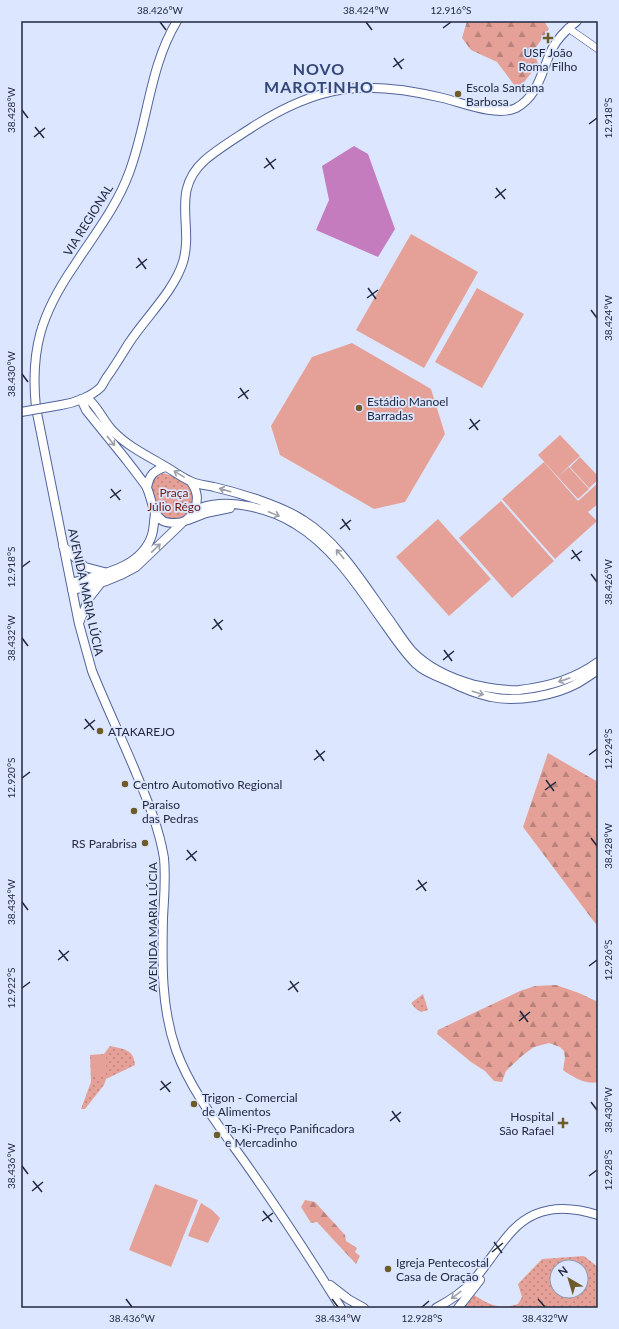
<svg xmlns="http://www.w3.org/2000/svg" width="619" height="1329" font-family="Lato,sans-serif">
	<defs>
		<pattern id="green-dots" width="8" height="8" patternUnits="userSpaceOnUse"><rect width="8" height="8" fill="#e5a197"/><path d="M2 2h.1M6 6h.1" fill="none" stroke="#b9837d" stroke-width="1.8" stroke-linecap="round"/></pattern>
		<pattern id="forest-firs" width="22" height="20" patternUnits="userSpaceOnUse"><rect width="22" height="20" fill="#e5a197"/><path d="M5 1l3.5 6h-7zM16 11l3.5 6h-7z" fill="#b9837d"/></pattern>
	</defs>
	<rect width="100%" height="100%" fill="#dce6ff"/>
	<!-- green -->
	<path fill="url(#green-dots)" fill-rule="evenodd" d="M163,473C173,476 183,479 190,487C200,499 190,516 177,519C173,520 168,519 164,518C154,506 148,494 154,477Z
		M423,994L428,1010L421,1012L415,1008L411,1003Z
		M110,1046C123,1049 134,1049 135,1065L106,1079L104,1085L85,1109H81L91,1082L90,1055L104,1054Z
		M584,1256L598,1267V1305L594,1308H464L474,1295C490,1305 499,1310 518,1304L522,1297L518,1284L542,1259ZM557,1267H581V1291H557Z"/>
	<!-- forest -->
	<path fill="url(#forest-firs)" d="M467,21H544L549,29L534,50L538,64L518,90L497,62L471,50L462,38Z
		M548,753L598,782V927L523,827Z
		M556,985L579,993L598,1002V1082C585,1085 573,1077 563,1070L565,1058L564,1051L560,1047L549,1043L534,1047L523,1055L506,1071L502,1082L494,1081L485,1071L471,1062L437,1034L438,1030L520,991L535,986Z
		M305,1200L315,1202L345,1235L346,1241L357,1248L355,1252L360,1256L356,1264L317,1222L311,1223L301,1207Z"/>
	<!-- pitch -->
	<path fill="#e5a197" d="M411,234L478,272L424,368L356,330Z
		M477,288L524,314L482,388L435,362Z
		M352,343L431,389L445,434L405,502L374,509L280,455L271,426L312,357Z
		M560,435L580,456L569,466L549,445Z
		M549,445L569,466L558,477L538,455Z
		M580,457L598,476V480L589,488L570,467Z
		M544,462L578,501L598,483V504L588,512L597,521L555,559L502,499Z
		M569,467L589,489L578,499L558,477Z
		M501,501L554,561L512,598L459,538Z
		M438,519L491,579L449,616L396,557Z
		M93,1056H106V1076H93Z
		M155,1184L198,1200L171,1267L129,1250Z
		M201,1203L212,1210L220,1218L208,1243L188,1236Z"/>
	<!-- water -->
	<path fill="#c47cbf" d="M354,146L368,154L395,229L378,257L316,230L329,200L322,166Z"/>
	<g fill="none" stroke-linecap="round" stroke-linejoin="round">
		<defs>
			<path id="tertiary" d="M568,28L598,49"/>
			<path id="secondary" d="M177,21C149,67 148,123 129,173C116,208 94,235 74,266C41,314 30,350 36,408L79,624L92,671C105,703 120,735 134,768C146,797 159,827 164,858C166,878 164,898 163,918C162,963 161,1007 176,1050C191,1091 219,1126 244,1161C278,1209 310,1258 341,1308
				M86,397C98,406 103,421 113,431C127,446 146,455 163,465C172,470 181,477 190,481C197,485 207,485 214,487C240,493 282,506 303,520C341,544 365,587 391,622C398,632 404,642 412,651C428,668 453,679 475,685C490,688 503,691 519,690C547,687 575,679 598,662
				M81,399L86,410C99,426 111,441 124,457C131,466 139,476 146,486C152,497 151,513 163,521C167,523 172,523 176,523C191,523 190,511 203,507C230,498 272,509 295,524C335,548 361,591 387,627C396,640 405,653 416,664C424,672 438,677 448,681C462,688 476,694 491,697C517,703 556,695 578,683C585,679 592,674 598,670
				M61,405C74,403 91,397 101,387C103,384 105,380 107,377C115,366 122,354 129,343C146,317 174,291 183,262C194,225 170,191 205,160C219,148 236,138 251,128C319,84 365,79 443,98C463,103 497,117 516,108C539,96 542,69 552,49C558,37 567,29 577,21
				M191,482C198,492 198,499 195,510
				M147,488C149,475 154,470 166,467
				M188,520L206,513L230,508
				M63,546L85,567L104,572
				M71,583C100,574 141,569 152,535C154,528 154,520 155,513
				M72,590C94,586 116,579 136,567L182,523
				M79,623L89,598L100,584
				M330,1285L348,1299L364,1308
				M436,1308C449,1301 463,1292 473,1281C487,1265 498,1246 513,1230C537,1205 567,1205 598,1215
				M458,1308L480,1280"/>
		</defs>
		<!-- tertiary casing -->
		<use href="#tertiary" stroke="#52649a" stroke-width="8"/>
		<!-- secondary casing -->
		<use href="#secondary" stroke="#52649a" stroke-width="10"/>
		<!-- tertiary -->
		<use href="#tertiary" stroke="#fff" stroke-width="7"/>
		<!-- secondary -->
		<use href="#secondary" stroke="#fff" stroke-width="8"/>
		<defs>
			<path id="secondary-bridge" d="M21,412L61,405"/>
		</defs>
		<!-- secondary-bridge casing -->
		<use href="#secondary-bridge" stroke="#52649a" stroke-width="10" stroke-linecap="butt"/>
		<!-- secondary-bridge -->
		<use href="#secondary-bridge" stroke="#fff" stroke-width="8"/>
	</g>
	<!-- one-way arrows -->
	<defs><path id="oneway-shaft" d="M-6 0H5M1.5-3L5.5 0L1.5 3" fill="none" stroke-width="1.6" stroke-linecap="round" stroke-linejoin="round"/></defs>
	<g stroke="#9b9fa9">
		<use href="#oneway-shaft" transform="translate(111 441) rotate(51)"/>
		<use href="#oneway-shaft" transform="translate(179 474) rotate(-149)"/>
		<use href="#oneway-shaft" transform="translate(225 490) rotate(-164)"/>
		<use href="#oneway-shaft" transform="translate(274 514) rotate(22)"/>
		<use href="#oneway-shaft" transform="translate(156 548) rotate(-44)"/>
		<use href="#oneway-shaft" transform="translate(340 554) rotate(-130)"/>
		<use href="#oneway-shaft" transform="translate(564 680) rotate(161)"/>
		<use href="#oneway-shaft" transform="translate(478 693) rotate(17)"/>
		<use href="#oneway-shaft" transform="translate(456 1295) rotate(142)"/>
	</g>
	<!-- ticks -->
	<path fill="none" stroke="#212940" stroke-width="1.5" d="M160,22L166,30M366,22L372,30M443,28L451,22M394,58L402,69M393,67L404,59M22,110L28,118M589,124L597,118M35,127L44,138M34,137L45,128M266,158L274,169M264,168L276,159M496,188L505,199M495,198L506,189M138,258L146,269M136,268L147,259M368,288L376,299M367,298L378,290M591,310L597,318M22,374L28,382M240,388L248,399M238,398L249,390M470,419L478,430M469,429L480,420M111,489L120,500M110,498L121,490M342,519L350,530M340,529L351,520M572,550L580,561M571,559L582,551M22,567L30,561M591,574L597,582M214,619L222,630M212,629L223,620M22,638L28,646M444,650L452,661M443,660L454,651M85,719L94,730M84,729L95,720M316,750L324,761M589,755L597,749M314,760L325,751M22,778L30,772M546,780L554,791M545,790L556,782M591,838L597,846M187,850L196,861M186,860L197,851M418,880L426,891M416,890L427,882M22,902L28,910M59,950L68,961M58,960L69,951M589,966L597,960M290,981L298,992M22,988L30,982M288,990L299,982M520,1011L528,1022M519,1021L530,1012M161,1081L170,1092M160,1090L171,1082M591,1102L597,1110M392,1111L400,1122M390,1121L401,1112M22,1166L28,1174M589,1176L597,1170M33,1181L42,1192M32,1191L43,1182M263,1211L272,1222M262,1221L273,1213M494,1242L502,1253M492,1252L503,1243M126,1299L132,1307M332,1299L338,1307M538,1299L545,1307M422,1307L429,1301"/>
	<!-- markers -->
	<g fill="#6e5b2a" stroke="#dce6ff" stroke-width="1.5">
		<path d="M546 32h4v4h4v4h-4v4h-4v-4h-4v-4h4z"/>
		<circle cx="458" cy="94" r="4"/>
		<circle cx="359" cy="408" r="4"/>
		<circle cx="100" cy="731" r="4"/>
		<circle cx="125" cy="784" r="4"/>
		<circle cx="134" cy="811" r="4"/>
		<circle cx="145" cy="843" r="4"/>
		<circle cx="194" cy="1104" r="4"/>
		<path d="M561 1117h4v4h4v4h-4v4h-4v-4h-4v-4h4z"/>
		<circle cx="217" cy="1135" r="4"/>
		<circle cx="388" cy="1269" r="4"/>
	</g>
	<g text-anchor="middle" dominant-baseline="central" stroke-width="3.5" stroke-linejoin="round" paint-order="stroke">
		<!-- poi labels -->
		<g font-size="12" fill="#212940" stroke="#dce6ff" text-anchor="start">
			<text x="548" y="52" text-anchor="middle">USF João<tspan x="548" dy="14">Roma Filho</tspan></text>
			<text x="466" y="87">Escola Santana<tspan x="466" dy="14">Barbosa</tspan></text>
			<text x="367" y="401">Estádio Manoel<tspan x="367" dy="14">Barradas</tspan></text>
			<text x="108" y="731">ATAKAREJO</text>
			<text x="133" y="784">Centro Automotivo Regional</text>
			<text x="142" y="804">Paraiso<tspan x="142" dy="14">das Pedras</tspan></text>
			<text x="137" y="843" text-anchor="end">RS Parabrisa</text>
			<text x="202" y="1097">Trigon - Comercial<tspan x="202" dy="14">de Alimentos</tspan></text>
			<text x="554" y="1116" text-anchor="end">Hospital<tspan x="554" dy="14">São Rafael</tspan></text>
			<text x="225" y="1128">Ta-Ki-Preço Panificadora<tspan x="225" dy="14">e Mercadinho</tspan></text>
			<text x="396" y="1262">Igreja Pentecostal<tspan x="396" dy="14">Casa de Oração</tspan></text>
		</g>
		<!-- street labels -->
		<g font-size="12" fill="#212940" stroke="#dce6ff">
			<text transform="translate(88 220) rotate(-58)">VIA REGIONAL</text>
			<text transform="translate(86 592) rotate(78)">AVENIDA MARIA LÚCIA</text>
			<text transform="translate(152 927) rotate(-90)">AVENIDA MARIA LÚCIA</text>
		</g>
		<!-- park labels -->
		<g font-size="12" fill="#701711" stroke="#dce6ff">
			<text x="174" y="492">Praça<tspan x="174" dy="14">Júlio Régo</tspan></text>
		</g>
		<!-- district labels -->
		<g font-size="16" font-weight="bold" letter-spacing="1" fill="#354679" stroke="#dce6ff">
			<text x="319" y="68">NOVO<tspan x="319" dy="18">MAROTINHO</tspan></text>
		</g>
	</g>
	<!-- border -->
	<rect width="619" height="1329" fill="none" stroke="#dce6ff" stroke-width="44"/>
	<!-- north arrow -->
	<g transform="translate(569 1279) rotate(322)"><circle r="19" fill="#dce6ff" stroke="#919ab3"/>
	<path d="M0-3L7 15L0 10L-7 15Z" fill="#6e5b2a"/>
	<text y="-6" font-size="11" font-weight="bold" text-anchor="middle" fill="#212940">N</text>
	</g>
	<rect x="22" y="22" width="575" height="1285" fill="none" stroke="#212940" stroke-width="1.5"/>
	<g font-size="10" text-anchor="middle" fill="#212940">
		<text x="160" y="14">38.426°W</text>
		<text x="366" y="14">38.424°W</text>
		<text x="451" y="14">12.916°S</text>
		<text transform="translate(11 110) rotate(-90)" y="4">38.428°W</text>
		<text transform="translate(608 118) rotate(-90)" y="4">12.918°S</text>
		<text transform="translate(608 318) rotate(-90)" y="4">38.424°W</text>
		<text transform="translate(11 374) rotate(-90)" y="4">38.430°W</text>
		<text transform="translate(11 567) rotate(-90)" y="4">12.918°S</text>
		<text transform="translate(608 582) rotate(-90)" y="4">38.426°W</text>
		<text transform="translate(11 638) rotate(-90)" y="4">38.432°W</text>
		<text transform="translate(608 749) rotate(-90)" y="4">12.924°S</text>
		<text transform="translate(11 778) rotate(-90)" y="4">12.920°S</text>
		<text transform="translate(608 846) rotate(-90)" y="4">38.428°W</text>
		<text transform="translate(11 902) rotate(-90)" y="4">38.434°W</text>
		<text transform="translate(608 960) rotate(-90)" y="4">12.926°S</text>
		<text transform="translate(11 988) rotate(-90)" y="4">12.922°S</text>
		<text transform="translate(608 1110) rotate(-90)" y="4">38.430°W</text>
		<text transform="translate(11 1166) rotate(-90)" y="4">38.436°W</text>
		<text transform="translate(608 1170) rotate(-90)" y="4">12.928°S</text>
		<text x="132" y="1322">38.436°W</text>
		<text x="338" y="1322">38.434°W</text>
		<text x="422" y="1322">12.928°S</text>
		<text x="545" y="1322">38.432°W</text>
	</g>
</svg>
